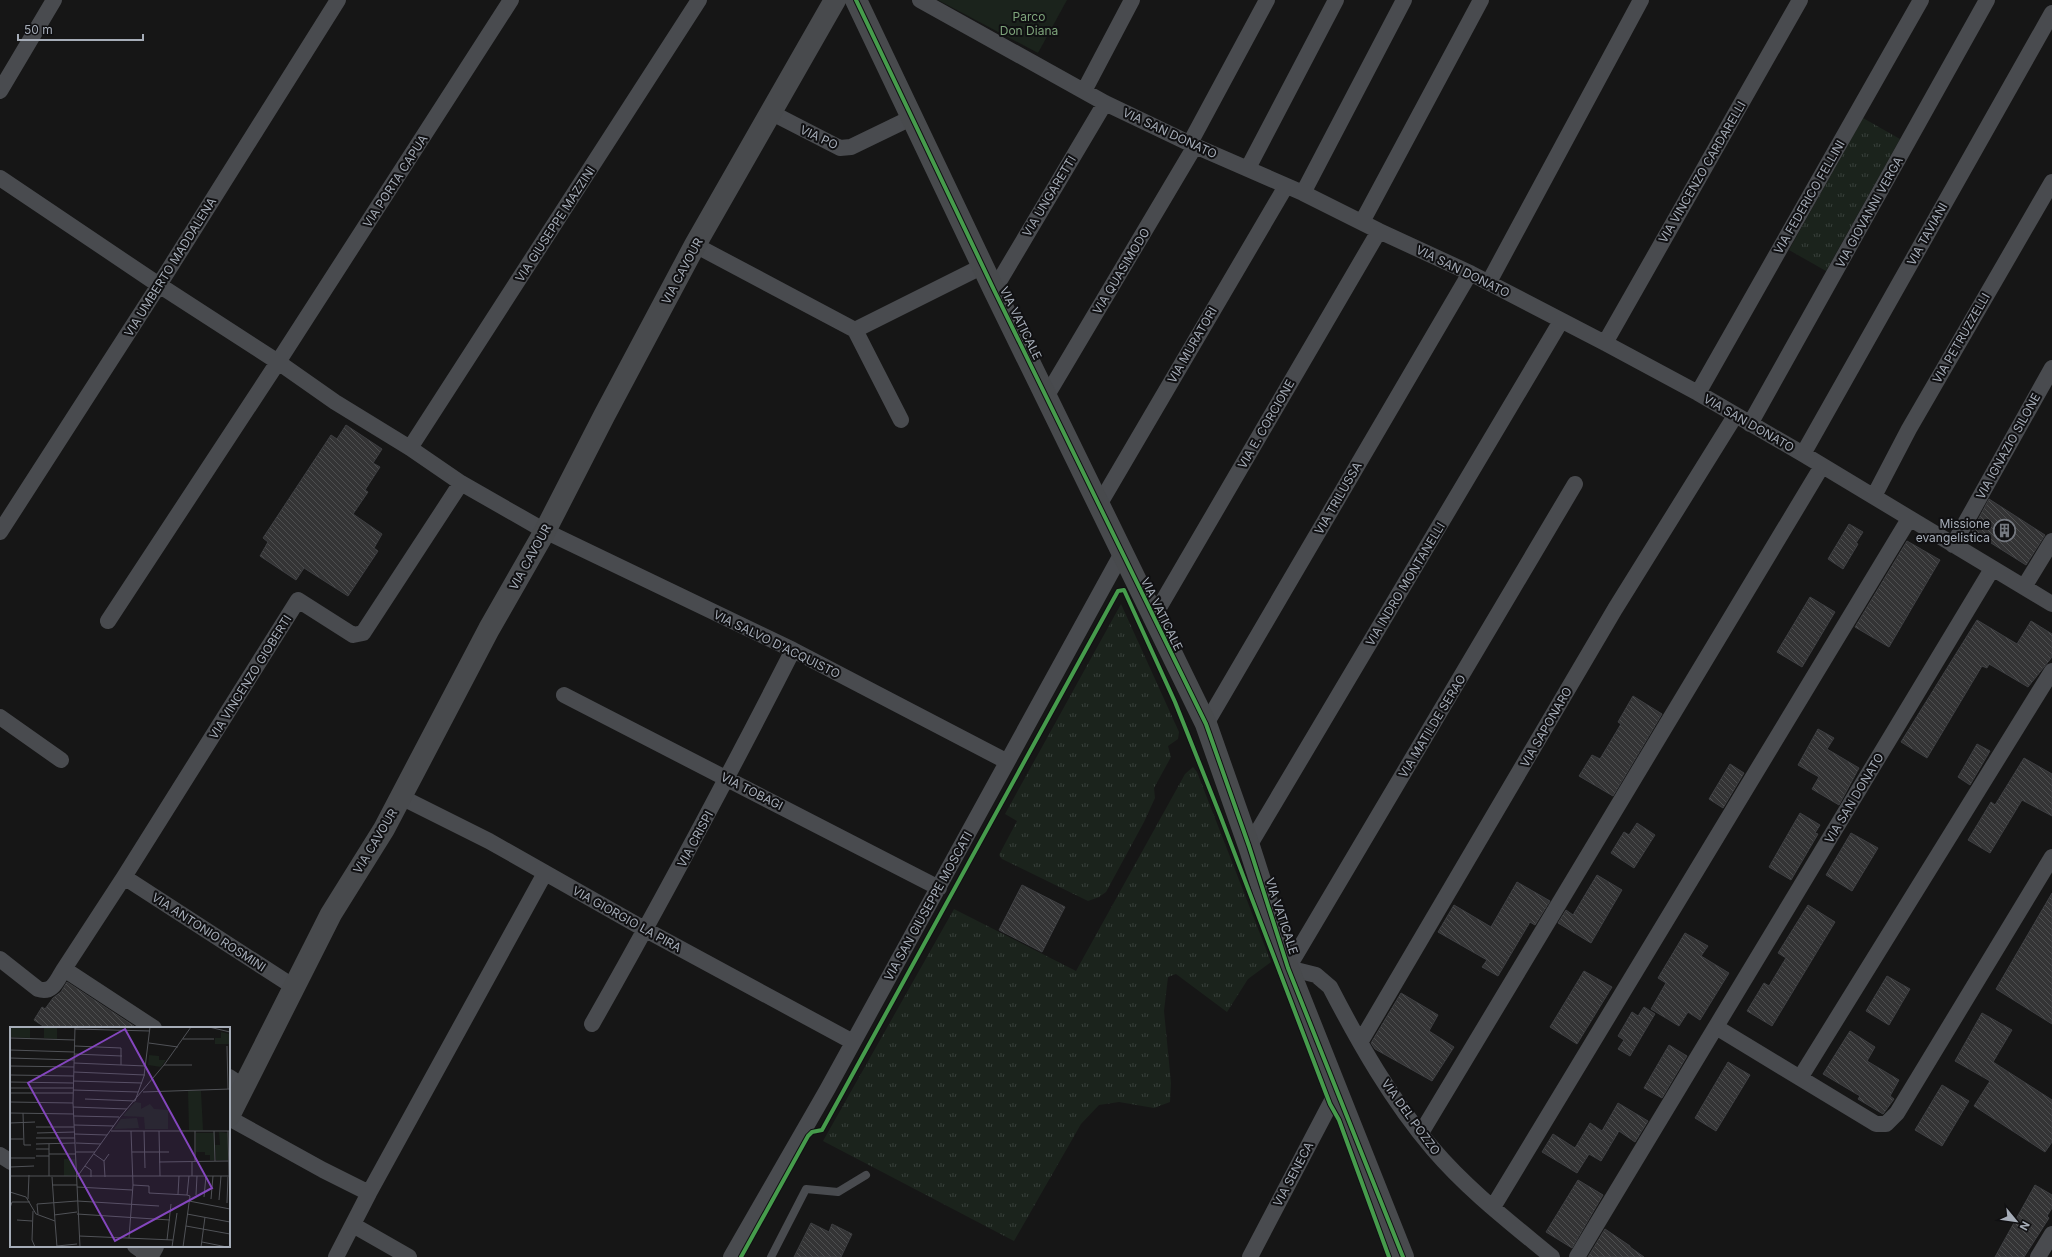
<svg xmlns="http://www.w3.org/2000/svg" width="2052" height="1257" font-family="Inter,sans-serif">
	<defs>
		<pattern id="grass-tufts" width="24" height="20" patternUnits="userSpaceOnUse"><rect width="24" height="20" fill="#1b231c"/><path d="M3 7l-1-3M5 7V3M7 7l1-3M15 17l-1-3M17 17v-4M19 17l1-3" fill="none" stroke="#39403b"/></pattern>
		<pattern id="building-back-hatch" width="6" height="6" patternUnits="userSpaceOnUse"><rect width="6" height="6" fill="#343435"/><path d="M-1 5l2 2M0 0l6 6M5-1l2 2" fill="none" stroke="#4e4f50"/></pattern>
	</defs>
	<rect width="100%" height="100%" fill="#161616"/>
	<!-- grass -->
	<path fill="url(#grass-tufts)" d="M1863,118L1900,139L1826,271L1789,250Z
		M1121,604L1179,732L1178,739L1168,746L1171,757L1154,788L1155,798L1144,822L1106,892L1099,897L1088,901L1002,859L999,855L1017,821L1005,814Z
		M1193,767L1197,772L1271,962L1248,979L1227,1012L1176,974L1168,977L1164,1011L1171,1083L1170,1102L1154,1108L1119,1102L1099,1105L1081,1124L1014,1241L823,1141L954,909L1076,971L1185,774Z"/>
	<!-- park -->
	<path fill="#1b231c" d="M938,0H1067L1038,53Z"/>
	<!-- building -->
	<path fill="url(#building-back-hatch)" stroke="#3e3f42" d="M346,425L382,449L373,463L380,467L365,490L368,492L353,514L382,534L374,548L378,551L348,596L304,568L296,580L260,556L268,542L263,538L331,435L337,439Z
		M1989,499L2045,535L2026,565L1972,531Z
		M1849,524L1863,532L1856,543L1858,544L1843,569L1828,559Z
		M1907,541L1940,560L1889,647L1855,627Z
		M1810,597L1835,612L1802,667L1777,652Z
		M1977,620L2017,644L2031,621L2052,634V657L2028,687L1989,664L1987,668L1982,666L1927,758L1901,742Z
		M1633,696L1662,714L1613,796L1579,776L1592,755L1600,759L1621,724L1618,722Z
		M1818,729L1834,738L1827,749L1859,768L1839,805L1812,789L1819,777L1798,765Z
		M1977,744L1990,751L1970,785L1958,777Z
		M2024,758L2052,774V816L2022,800L1990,853L1968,840L1991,802L1995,805Z
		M1730,764L1744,773L1723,808L1709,799Z
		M1800,813L1820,825L1815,833L1818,834L1791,880L1769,867Z
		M1637,823L1655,835L1634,868L1611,853L1624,832L1629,835Z
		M1851,833L1878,848L1852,891L1826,875Z
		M1597,875L1622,890L1591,943L1558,923L1566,910L1573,915Z
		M1517,882L1550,901L1535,925L1530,922L1498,976L1482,967L1487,960L1438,932L1454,905L1491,927Z
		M1022,885L1065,907L1042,952L999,930Z
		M2052,893V1024L1996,989Z
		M1808,905L1835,922L1772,1026L1747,1011L1764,983L1769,986L1786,958L1778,953Z
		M1685,933L1708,946L1701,956L1729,973L1700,1020L1688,1012L1679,1026L1651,1009L1666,983L1658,978Z
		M1584,971L1612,987L1577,1044L1550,1027Z
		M1887,976L1910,989L1889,1025L1866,1011Z
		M67,982L137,1028H46L34,1020L42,1007L45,1009L53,998L61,992Z
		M1401,993L1438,1015L1429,1031L1454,1047L1432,1081L1375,1049L1371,1043Z
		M1644,1007L1655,1014L1630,1056L1618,1049L1624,1040L1618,1036L1632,1012L1638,1016Z
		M1982,1013L2012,1030L1993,1062L2052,1100V1142L2045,1152L1974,1106L1990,1081L1955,1061Z
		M1850,1031L1875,1047L1867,1061L1899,1080L1890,1096L1894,1099L1883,1114L1858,1099L1860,1096L1823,1074Z
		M1669,1045L1687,1056L1662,1098L1644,1088Z
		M1728,1062L1750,1075L1716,1131L1695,1118Z
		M1942,1085L1969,1101L1942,1146L1915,1130Z
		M1618,1103L1648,1121L1635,1142L1619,1131L1601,1161L1589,1154L1577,1173L1542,1152L1553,1134L1575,1148L1590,1123L1602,1131Z
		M1578,1180L1603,1195L1572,1248L1546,1232Z
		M2035,1185L2052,1195V1208L2047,1216L2049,1218L2024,1257H1995Z
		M811,1223L829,1232L832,1224L852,1234L841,1257H794Z
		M1605,1229L1630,1246V1247L1644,1257H1588Z"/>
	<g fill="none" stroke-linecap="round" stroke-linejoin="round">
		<!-- lane -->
		<path stroke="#494b4f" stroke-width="8" d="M771,1257L806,1189L838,1192L866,1175"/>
		<!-- street -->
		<path stroke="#494b4f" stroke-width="16" d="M920,0L1105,103L1195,146L1303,193L1379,231L1470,273L1605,343L1698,393L1803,454L2052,604
			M0,91L54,0
			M1084,91L1132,0
			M770,112L840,148L851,147L913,117
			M1190,143L1267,0
			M1248,168L1336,0
			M0,178L159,285L278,362L335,402L410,448L461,483L545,531L793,650L1006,761
			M1303,193L1404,0
			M1362,222L1481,0
			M695,245L855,330L901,420
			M1489,282L1641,0
			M994,290L1105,103
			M855,330L983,266
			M1605,343L1800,0
			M1698,393L1921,0
			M1046,397L1195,146
			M1750,424L1987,0
			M410,448L699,0
			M1803,454L2052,13
			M1874,496L1909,429L2052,182
			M1099,505L1286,186
			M0,532L159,285L338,0
			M1953,545L2052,368
			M2024,587L2052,541
			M1153,618L1379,231
			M108,621L278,362L511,0
			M564,695L939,888
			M0,717L61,760
			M1206,724L1470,273
			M401,797L489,841L646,930L853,1042
			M1249,846L1561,321
			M124,877L294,987
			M0,959L38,989C53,994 57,980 64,969L154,1028
			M64,969L124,877L298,600L353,635L363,633L461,483
			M592,1024C662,901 728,777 793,650
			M1716,1027L1876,1124H1886L1897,1113L2052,857
			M1361,1041L1615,609L1735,416
			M229,1077L244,1087
			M1800,1078L2052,671
			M229,1118L323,1170L369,1193
			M1421,1133L1822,466
			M0,1155L11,1162
			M1493,1207L1909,519
			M353,1225L409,1257
			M135,1246L148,1255
			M336,1257L369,1193L545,873
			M731,1257L827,1090L1122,553
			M1250,1257L1337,1091
			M1552,1257C1511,1223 1468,1190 1433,1149C1392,1101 1359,1043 1330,987L1316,975L1288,968L1575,484
			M1577,1257L1992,569
			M2038,1257L2052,1234"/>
		<!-- secondary -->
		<path stroke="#484a4d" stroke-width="22" d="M856,0L994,290L1206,724L1249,846L1288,968L1403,1257
			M229,1116L331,914L384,829L489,629L545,531L604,416L695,245L835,0
			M147,1257L153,1246"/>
		<defs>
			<path id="cycleway" d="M856,0L994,290L1206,724L1249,846L1288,968L1403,1257
				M741,1257L808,1136L812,1132L822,1130L1118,591L1124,590L1175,702L1220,815L1330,1104L1339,1120L1389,1257"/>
		</defs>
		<!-- cycleway casing -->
		<use href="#cycleway" stroke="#101012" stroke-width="6"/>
		<!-- cycleway -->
		<use href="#cycleway" stroke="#469c4c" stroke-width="4"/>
	</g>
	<!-- icons -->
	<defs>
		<symbol id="building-ring" viewBox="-11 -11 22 22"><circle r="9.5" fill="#101012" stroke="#74787f" stroke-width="1.5"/><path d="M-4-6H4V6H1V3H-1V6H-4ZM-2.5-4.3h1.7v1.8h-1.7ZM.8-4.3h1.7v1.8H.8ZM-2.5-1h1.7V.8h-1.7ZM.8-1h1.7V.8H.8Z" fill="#74787f"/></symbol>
	</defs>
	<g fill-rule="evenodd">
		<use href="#building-ring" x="1992" y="518" width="25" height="25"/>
	</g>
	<g text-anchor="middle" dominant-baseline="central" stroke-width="4" stroke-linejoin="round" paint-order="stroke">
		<!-- park labels -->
		<g font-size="12" fill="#7ea47b" stroke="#101012">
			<text x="1029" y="16">Parco<tspan x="1029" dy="14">Don Diana</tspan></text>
		</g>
		<!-- street labels -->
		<g font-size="12" fill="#a6adb8" stroke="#101012">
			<text transform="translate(1170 133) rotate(25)">VIA SAN DONATO</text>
			<text transform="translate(819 137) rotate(25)">VIA PO</text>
			<text transform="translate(1702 172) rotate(-60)">VIA VINCENZO CARDARELLI</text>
			<text transform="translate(395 181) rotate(-57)">VIA PORTA CAPUA</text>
			<text transform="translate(1049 196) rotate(-59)">VIA UNGARETTI</text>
			<text transform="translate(1809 197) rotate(-60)">VIA FEDERICO FELLINI</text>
			<text transform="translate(1869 212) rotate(-61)">VIA GIOVANNI VERGA</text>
			<text transform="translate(555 224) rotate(-57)">VIA GIUSEPPE MAZZINI</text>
			<text transform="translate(1927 234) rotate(-61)">VIA TAVIANI</text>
			<text transform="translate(170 267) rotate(-58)">VIA UMBERTO MADDALENA</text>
			<text transform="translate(682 271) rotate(-62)">VIA CAVOUR</text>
			<text transform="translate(1121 271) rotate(-59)">VIA QUASIMODO</text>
			<text transform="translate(1463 271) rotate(26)">VIA SAN DONATO</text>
			<text transform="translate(1021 323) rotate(64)">VIA VATICALE</text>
			<text transform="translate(1961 338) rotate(-60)">VIA PETRUZZELLI</text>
			<text transform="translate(1192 345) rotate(-60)">VIA MURATORI</text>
			<text transform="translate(1749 423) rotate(30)">VIA SAN DONATO</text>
			<text transform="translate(1266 424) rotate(-60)">VIA E. CORCIONE</text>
			<text transform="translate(2008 446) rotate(-61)">VIA IGNAZIO SILONE</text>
			<text transform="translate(1338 498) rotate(-60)">VIA TRILUSSA</text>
			<text transform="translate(530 557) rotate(-61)">VIA CAVOUR</text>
			<text transform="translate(1405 584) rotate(-59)">VIA INDRO MONTANELLI</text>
			<text transform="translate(1162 614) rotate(64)">VIA VATICALE</text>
			<text transform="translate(777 644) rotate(26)">VIA SALVO D'ACQUISTO</text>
			<text transform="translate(250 677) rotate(-58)">VIA VINCENZO GIOBERTI</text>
			<text transform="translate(1432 726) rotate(-59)">VIA MATILDE SERAO</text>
			<text transform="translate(1546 727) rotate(-60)">VIA SAPONARO</text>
			<text transform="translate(752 791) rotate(27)">VIA TOBAGI</text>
			<text transform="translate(1854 798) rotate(-59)">VIA SAN DONATO</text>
			<text transform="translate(695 839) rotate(-62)">VIA CRISPI</text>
			<text transform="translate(375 841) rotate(-59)">VIA CAVOUR</text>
			<text transform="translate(928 906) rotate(-61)">VIA SAN GIUSEPPE MOSCATI</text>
			<text transform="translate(1282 916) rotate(72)">VIA VATICALE</text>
			<text transform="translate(627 919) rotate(29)">VIA GIORGIO LA PIRA</text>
			<text transform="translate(209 932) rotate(33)">VIA ANTONIO ROSMINI</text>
			<text transform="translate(1411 1117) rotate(54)">VIA DEL POZZO</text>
			<text transform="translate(1293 1174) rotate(-62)">VIA SENECA</text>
		</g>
		<!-- poi labels -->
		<g font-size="12" fill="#a6adb8" stroke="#101012" text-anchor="end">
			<text x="1990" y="523">Missione<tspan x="1990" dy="14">evangelistica</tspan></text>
		</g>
	</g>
	<!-- overview -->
	<g transform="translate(10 1027)">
		<rect width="220" height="220" fill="#161616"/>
		<path d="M0,0H20V11L0,10ZM34,0H47V12L34,11ZM211,5L220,7V17H205V11H211ZM139,28L149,29V33H156L151,40L138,38ZM178,64H191L193,103H179ZM125,75L131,76V82L140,77L144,82L158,83V102H135L134,90L113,89ZM127,91L129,101L104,102L111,92ZM209,105L218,106V133H206L205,118H210ZM186,106H204V133H200V128H195V125H186Z" fill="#1b231c"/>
		<path d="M54,132H65V148L54,149Z" fill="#1b231c"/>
		<path fill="none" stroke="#505257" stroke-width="1" d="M65,0L63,76L70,220M199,0L220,5M65,2L140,4M0,11L65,13M173,12H204M139,16L168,20M65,19L111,21V38M217,19L218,62M0,23L64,25M64,27L112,29M0,31L64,33M64,36L136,39M154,38H182M0,39L64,40M64,45L135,48M0,48L64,49M63,54L132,56M0,55L63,56M0,61H63M63,63L128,65M133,65L220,62M0,66H63M75,72L125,74L134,49L140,0M0,75L63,76M63,80L117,82M0,86L64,87M13,86L14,118H21M64,89L109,90M0,96L25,95M64,98L104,99M26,100H64M101,104H220M134,104L135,141M149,104L150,149M204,104L205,134M218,104L219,150M27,106L65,105M65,107L97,108M26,111H65M0,112H13M66,116L91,117M26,117L65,116M39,117V149M26,122H39M66,125H85M122,125H159M39,127H66M84,127L94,134M26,129H39M0,131H25M149,135L219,134M182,135V149M185,135V104M75,139L81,143V150M0,140L24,139M0,149H220M42,150L45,194M67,150L110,90L154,38L181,0M95,150L94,134L99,127M42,158H67M123,158L139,159V166L177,168M67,160L122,163M0,165L16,170L26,187L45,194L47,220M168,167L169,149M186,168L187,149M194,170L196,149M18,172L19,148M201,172L203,149M209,173L211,149M179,174L220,182M217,176L218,150M0,181L2,175H20M23,184L22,213L25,220M28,187L27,177L67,174L149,179M67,187L160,193M177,187L220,195M44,188L67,185M7,193L22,194M176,199L220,207M69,209L163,213M119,211L123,158L121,104M157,213L161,177M192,215L217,220M47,219L67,217M162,220L167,186M173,220L180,169L177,168L179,149M191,220L195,190"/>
		<path fill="#8446be" fill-opacity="0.15" stroke="#8446be" stroke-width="2" d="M115,2L202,161L105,214L18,56Z"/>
		<rect width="220" height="220" fill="none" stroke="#a6adb8" stroke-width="2"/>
	</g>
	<!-- north arrow -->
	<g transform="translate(2016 1221) rotate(119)" stroke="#101012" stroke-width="3" paint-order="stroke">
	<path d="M0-3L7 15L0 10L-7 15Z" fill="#a6adb8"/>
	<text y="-6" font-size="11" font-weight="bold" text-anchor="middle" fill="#a6adb8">N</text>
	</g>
	<!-- scale -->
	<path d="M18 34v6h125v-6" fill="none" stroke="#a6adb8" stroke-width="2"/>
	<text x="24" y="34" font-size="12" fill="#a6adb8" stroke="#101012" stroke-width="3" paint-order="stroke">50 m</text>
</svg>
